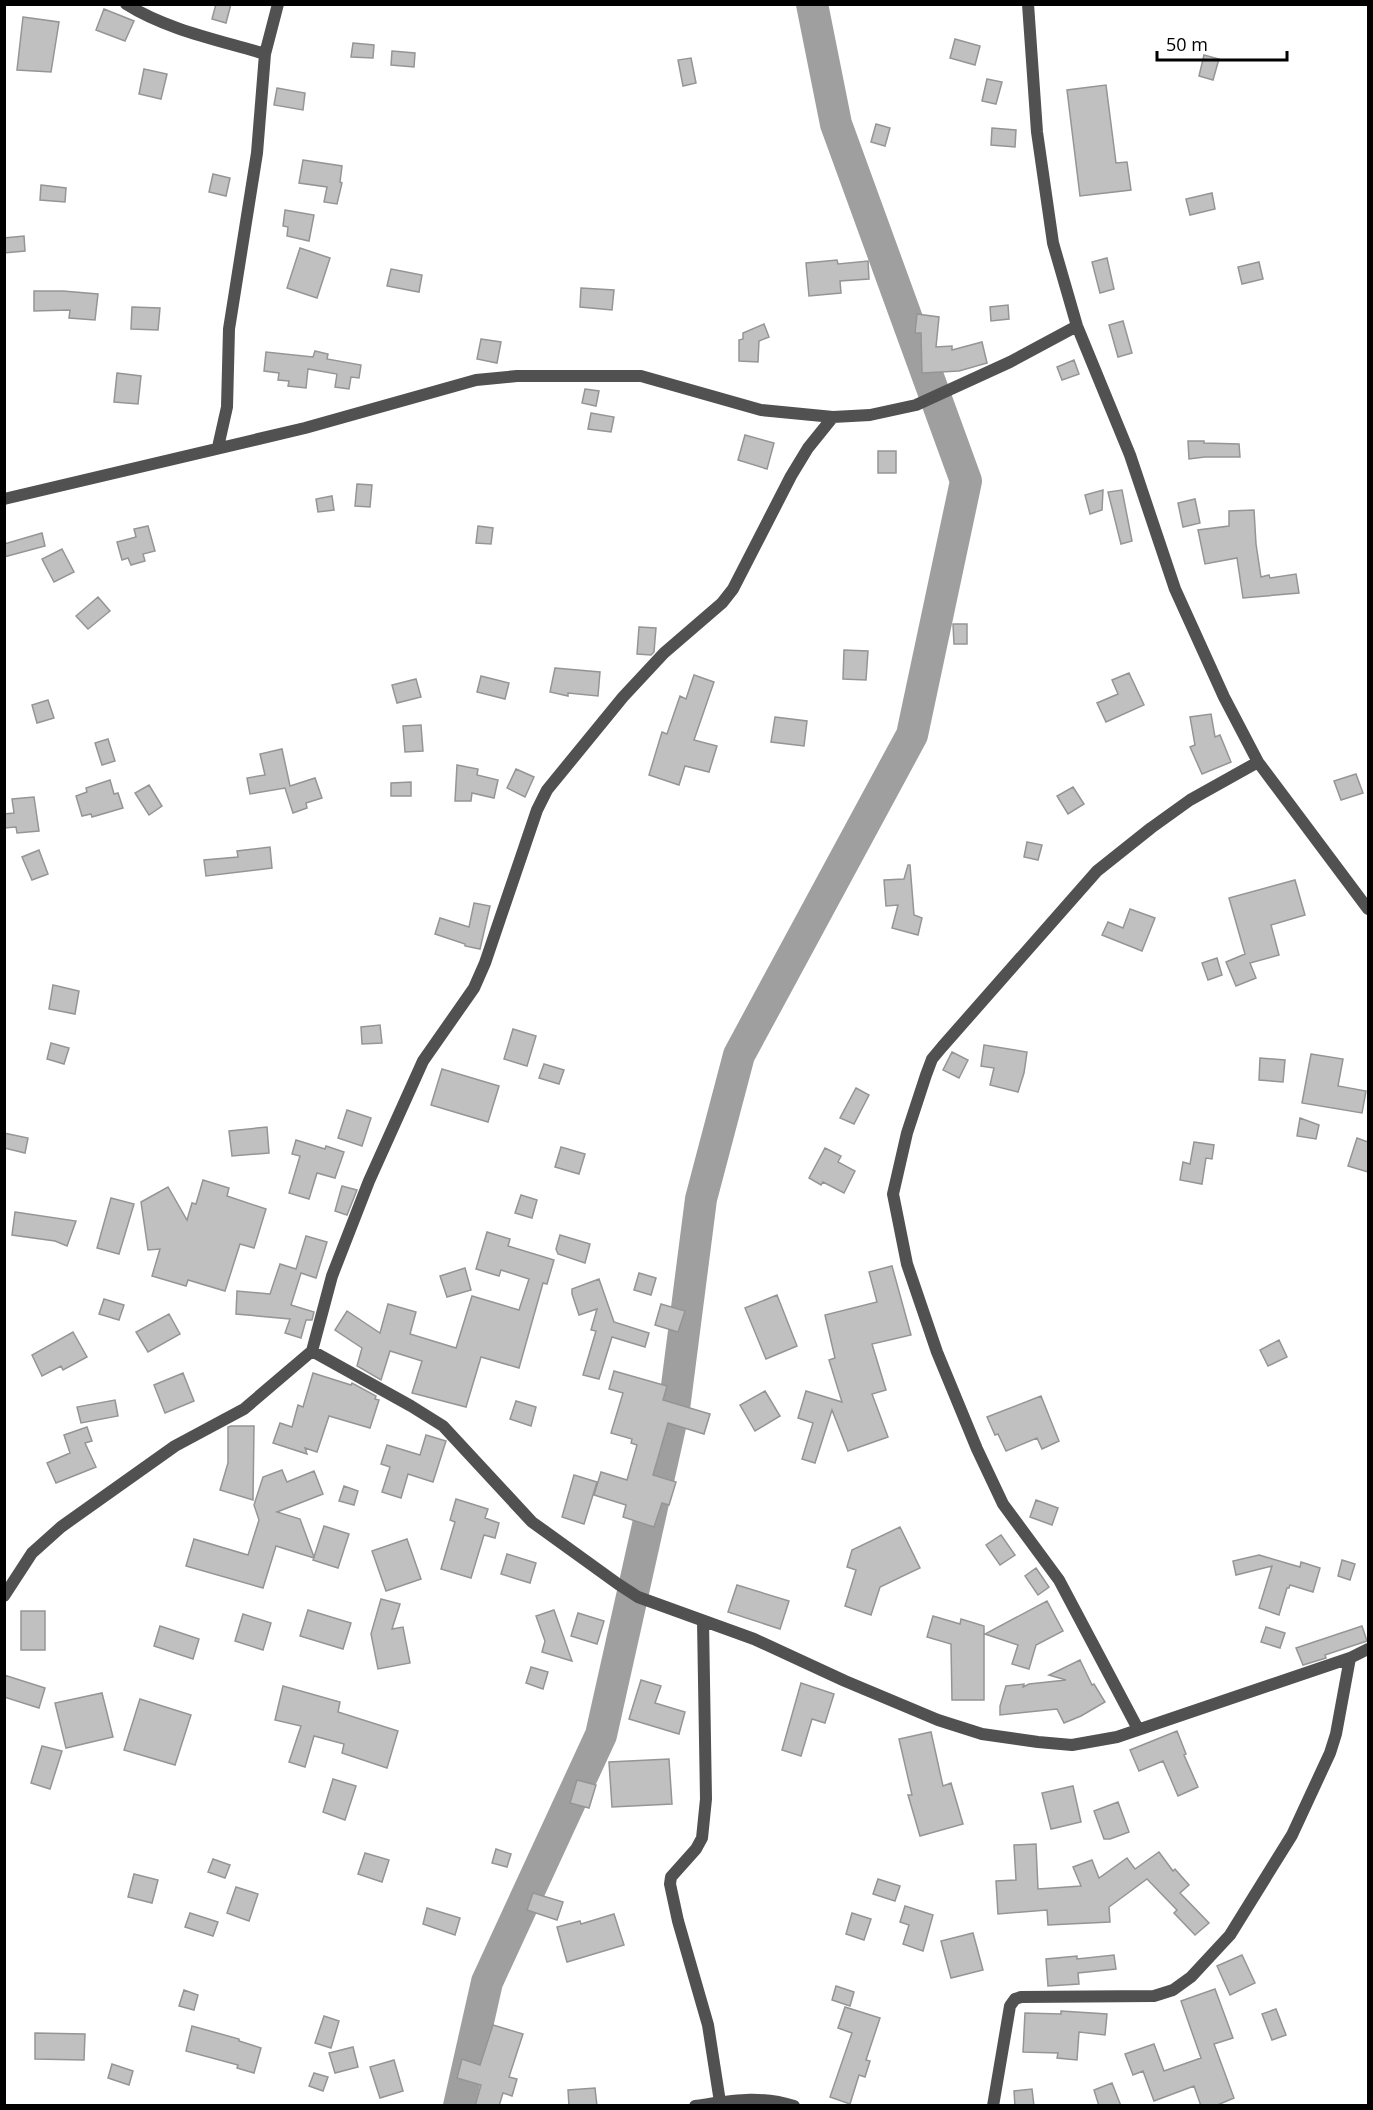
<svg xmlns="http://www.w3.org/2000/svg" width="1373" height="2110" font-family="'Open Sans',sans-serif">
	<rect width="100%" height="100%" fill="#fff"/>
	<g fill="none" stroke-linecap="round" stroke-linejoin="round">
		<!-- river -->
		<path stroke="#9f9f9f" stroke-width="32" d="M459,2106L487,1982L601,1735L674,1409L701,1199L739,1055L912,735L966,481L836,124L812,4"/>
	</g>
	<!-- building -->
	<path fill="#c0c0c0" stroke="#959595" stroke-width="1.5" d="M216,4H231L226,23L212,19Z
		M104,9L134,21L125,41L96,30Z
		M23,17L59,22L51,72L17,70Z
		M955,39L980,46L975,65L950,58Z
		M353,43L374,45L373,58L351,57Z
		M392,51L415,53L414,67L391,65Z
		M1204,55L1219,59L1213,80L1199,76Z
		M691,58L696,83L683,86L678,60Z
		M144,69L167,74L161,99L139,94Z
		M987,79L1002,82L996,104L982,101Z
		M1106,85L1116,163L1127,162L1131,190L1080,196L1067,90Z
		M277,88L305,93L303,110L274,105Z
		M876,124L890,128L885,146L871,142Z
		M992,128L1016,130L1015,147L991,145Z
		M303,160L342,166L340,182L342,183L337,204L324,202L327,187L299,183Z
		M213,174L230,178L226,196L209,192Z
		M41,185L66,188L65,202L40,200Z
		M1212,193L1215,209L1190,215L1186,199Z
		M285,210L314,215L309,241L287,236L288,227L283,226Z
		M24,236L25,251L4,253V238Z
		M300,248L330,258L317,298L287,288Z
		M1107,258L1114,289L1100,293L1092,262Z
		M837,260L838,264L868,261L869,279L840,281L841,293L809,296L806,263Z
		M1259,262L1263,279L1242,284L1238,267Z
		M391,269L422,275L419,292L387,286Z
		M581,288L614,290L612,310L580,307Z
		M34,291H63L98,294L95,320L69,318L70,310L34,311Z
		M1008,305L1009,319L991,321L990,307Z
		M132,307L160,308L158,330L131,329Z
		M917,314L939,317L936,347L952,346V350L982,342L987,363L959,371L922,373L921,333H915Z
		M1123,321L1132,353L1118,357L1109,325Z
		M764,324L769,337L759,341L758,362L739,361V340L743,339V333Z
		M481,339L501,342L497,363L477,359Z
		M315,351L328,354L327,359L361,365L359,378L351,377L349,389L335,387L337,374L308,369L306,388L288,386L289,381L278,380L279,373L264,371L266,352L313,357Z
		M1074,360L1079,374L1062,380L1057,367Z
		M117,373L141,376L138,404L114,402Z
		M585,389L599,391L596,406L582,403Z
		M591,413L614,417L611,432L588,429Z
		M745,435L774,443L767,469L738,460Z
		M1204,441V443L1239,444L1240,457H1205L1189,459L1188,441Z
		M878,451H896V473H878Z
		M357,484L372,485L370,507L355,506Z
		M1103,490L1102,510L1090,514L1085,495Z
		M1122,490L1132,541L1121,544L1108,492Z
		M332,496L334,510L318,512L316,499Z
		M1195,499L1200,523L1183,527L1178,503Z
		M1254,510L1256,544L1261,577L1269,575L1270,578L1296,574L1299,593L1243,598L1237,558L1205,564L1198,530L1229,526V511Z
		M148,526L155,551L143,554L145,561L131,565L128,558L122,560L117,542L136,537L134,529Z
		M478,526L493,528L491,544L476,543Z
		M42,533L45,546L4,557V544Z
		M62,549L74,572L54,582L42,559Z
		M98,597L110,611L88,629L76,616Z
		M953,624H967V644H954Z
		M639,627L656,628L654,652L651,655L637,654Z
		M844,650L868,651L866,680L843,679Z
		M555,668L600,672L598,696L568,693V696L550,692Z
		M1129,673L1144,705L1106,722L1097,703L1118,694L1112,680Z
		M694,675L714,682L694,740L717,746L709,772L685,766L679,785L649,775L662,732L667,734L680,696L686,699Z
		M481,676L509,683L505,699L477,692Z
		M416,679L421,697L397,703L392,685Z
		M48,700L54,718L37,723L32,705Z
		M1211,714L1215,737L1220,735L1231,762L1202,774L1190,747L1195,745L1190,717Z
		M775,717L807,721L804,746L771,742Z
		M421,725L423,751L405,752L403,726Z
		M108,739L115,761L102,765L95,743Z
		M282,749L290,786L315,778L322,798L306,803L307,808L293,813L285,788L250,794L247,778L265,775L260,754Z
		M457,765L478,769L477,775L498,780L494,798L472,793L471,801H455Z
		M516,769L534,777L525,797L507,788Z
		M1356,774L1363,793L1341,800L1334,781Z
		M110,780L114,794L118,793L123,808L92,817L91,814L82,816L76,796L87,792L86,788Z
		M411,782V796H391V783Z
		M149,785L162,806L149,815L135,793Z
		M1073,787L1084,804L1068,814L1057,796Z
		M34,797L39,831L17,833L16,827L4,828V814L14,813L12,799Z
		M1027,842L1042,845L1038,860L1024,857Z
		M270,847L272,868L206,876L204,860L238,857L237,851Z
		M39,850L48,874L32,880L22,857Z
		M908,865H910L914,915L922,918L918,935L892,928L898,905L886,906L884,880L904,879Z
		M1295,880L1305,915L1271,925L1279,955L1250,963L1256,978L1236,986L1226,962L1245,954L1229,898Z
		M474,903L490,906L480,949L465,946V944L435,934L440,918L469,927Z
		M1130,909L1155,918L1142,951L1102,935L1108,922L1123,928Z
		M1217,958L1222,975L1208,980L1202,963Z
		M53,985L79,991L75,1014L49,1009Z
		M380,1025L382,1043L362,1044L361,1027Z
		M513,1029L536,1036L527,1066L504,1059Z
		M51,1043L69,1048L64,1064L47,1059Z
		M984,1045L1027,1052L1024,1073L1018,1092L990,1085L994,1068L981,1066Z
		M952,1052L968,1060L959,1078L943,1070Z
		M1311,1054L1343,1059L1338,1086L1366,1091L1362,1113L1302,1103Z
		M1260,1058L1285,1060L1283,1082L1259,1080Z
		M544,1064L564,1070L559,1084L539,1078Z
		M442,1069L499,1086L488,1122L431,1105Z
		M856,1088L869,1095L854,1124L840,1118Z
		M347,1110L371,1118L362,1146L338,1138Z
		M1300,1118L1319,1125L1316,1139L1297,1136Z
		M267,1127L269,1153L232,1156L229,1131Z
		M4,1133L28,1138L25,1153L4,1148Z
		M1357,1138L1368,1142V1172L1348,1166Z
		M296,1140L325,1149L326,1146L344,1152L335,1178L317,1173L309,1199L289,1193L300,1156L292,1154Z
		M1194,1142L1214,1145L1212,1159L1206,1158L1202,1184L1180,1180L1183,1162L1190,1164Z
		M561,1147L585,1154L579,1174L555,1167Z
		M825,1148L841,1156L838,1162L855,1171L844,1193L823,1182L821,1185L809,1178Z
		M203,1180L229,1188L227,1196L266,1209L254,1248L240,1244L225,1291L188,1280L186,1286L152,1276L160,1249L148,1250L141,1202L168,1187L187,1220L192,1203L196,1204Z
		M342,1186L357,1190L347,1215L335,1211Z
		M521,1195L537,1200L532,1218L515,1213Z
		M111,1198L134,1204L119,1254L97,1248Z
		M15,1212L76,1221L67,1246L55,1241L12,1235Z
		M487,1232L510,1239L508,1246L554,1260L547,1284L543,1283L519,1368L481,1357L466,1407L412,1393L422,1361L390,1351L381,1380L357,1366L362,1348L335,1330L347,1311L380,1333L388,1304L416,1312L410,1334L456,1348L472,1296L519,1310L529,1279L501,1270L499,1276L476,1269Z
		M560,1235L590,1244L585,1263L558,1254L556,1249Z
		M306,1236L327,1242L316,1278L301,1273L291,1305L314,1312L312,1320H306L301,1338L285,1333L290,1319L236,1314L237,1291L270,1294L280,1264L296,1269Z
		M892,1266L911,1335L872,1344L886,1390L872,1394L888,1437L848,1451L832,1410L815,1463L802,1459L813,1423L798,1418L806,1391L842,1402L829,1360L835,1358L825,1315L877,1302L869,1272Z
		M465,1268L471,1290L447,1297L440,1276Z
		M639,1273L656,1278L651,1295L634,1290Z
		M599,1279L614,1322L649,1333L645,1347L612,1337L599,1379L583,1375L596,1331L591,1330L597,1309L579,1315L572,1294V1289Z
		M777,1295L797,1346L766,1359L745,1308Z
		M104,1299L124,1305L119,1320L99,1314Z
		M661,1304L685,1311L678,1332L655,1325Z
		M169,1314L180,1334L148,1352L136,1332Z
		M73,1332L87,1357L63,1370L61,1366L42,1376L32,1355Z
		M1279,1340L1287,1357L1268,1366L1260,1350Z
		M614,1371L667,1386L663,1400L710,1414L704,1434L668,1423L653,1475L676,1482L669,1505L662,1503L654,1527L623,1517L626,1505L594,1495L601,1472L627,1480L637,1445L631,1443L632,1439L611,1433L623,1393L609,1389Z
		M183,1373L194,1401L165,1413L154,1385Z
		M313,1373L351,1385L352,1383L376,1396L375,1399L379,1400L370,1428L329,1416L317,1452L305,1448L307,1454L273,1443L280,1423L292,1427L298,1405L303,1407Z
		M765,1391L780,1416L755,1431L740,1405Z
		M1041,1396L1059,1441L1042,1449L1037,1438L1006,1451L998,1434L995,1435L987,1417Z
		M115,1400L118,1416L81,1423L77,1407Z
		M516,1401L536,1407L531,1426L510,1419Z
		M231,1426H254L253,1500L220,1490L228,1463V1427Z
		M87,1427L92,1441L85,1443L96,1467L56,1483L47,1463L70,1453L64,1435Z
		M426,1435L446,1441L433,1482L408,1474L401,1498L382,1492L390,1467L381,1464L387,1445L420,1455Z
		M282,1470L287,1482L314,1471L323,1494L277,1512L300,1519L314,1557L324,1526L349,1534L338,1568L313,1560L314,1558L276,1546L263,1588L186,1566L194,1539L248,1555L259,1520L254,1505L263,1477Z
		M574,1475L597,1482L584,1524L562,1517Z
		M344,1486L358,1491L354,1505L339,1501Z
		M456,1499L488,1509L485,1518L499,1523L495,1538L484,1535L471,1578L441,1569L455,1522L450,1520Z
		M1036,1500L1058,1508L1052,1525L1030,1517Z
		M900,1527L920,1568L880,1587L871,1615L845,1606L856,1570L847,1567L852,1550Z
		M1001,1535L1015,1555L1000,1565L986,1545Z
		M407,1539L421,1579L386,1591L372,1551Z
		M507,1554L536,1563L530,1583L501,1574Z
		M1259,1555L1300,1567L1301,1562L1320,1568L1313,1592L1290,1585L1289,1588H1287L1279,1615L1259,1608L1272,1566L1236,1575L1233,1561Z
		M1342,1560L1355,1564L1350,1580L1338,1576Z
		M1036,1568L1049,1587L1038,1595L1025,1576Z
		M737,1585L789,1601L780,1629L728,1612Z
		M381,1599L400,1604L392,1629L403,1627L410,1663L378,1669L371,1634Z
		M1047,1601L1063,1631L1036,1645L1029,1669L1012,1664L1018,1645L985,1634Z
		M308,1610L351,1623L343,1649L300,1636Z
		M554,1610L572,1661L542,1652L545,1641L536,1616Z
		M21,1611H45V1650H21Z
		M578,1613L604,1621L597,1644L571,1636Z
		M243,1614L271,1623L263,1650L235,1641Z
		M933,1616L960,1624L961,1619L984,1626V1700H952L951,1644L927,1637Z
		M160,1626L199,1639L193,1659L154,1646Z
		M1362,1626L1367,1641L1325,1655L1326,1658L1303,1665L1296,1648Z
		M1266,1627L1285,1633L1280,1648L1261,1642Z
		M1080,1660L1092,1685L1094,1684L1105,1702L1081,1716L1064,1723L1057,1709L1000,1715V1706L1006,1686L1024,1684L1023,1687L1029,1684L1066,1680L1049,1675Z
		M531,1667L548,1672L543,1689L526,1683Z
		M4,1675L45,1688L39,1708L4,1697Z
		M641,1680L661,1686L655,1703L685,1712L679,1734L629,1719Z
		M801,1683L834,1694L825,1723L812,1719L801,1756L782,1750Z
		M283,1686L340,1702L338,1712L398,1731L387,1768L342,1753L344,1744L314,1736L305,1767L289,1762L301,1726L275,1720Z
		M102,1693L113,1737L66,1748L55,1703Z
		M140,1699L191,1715L175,1765L124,1750Z
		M1177,1731L1186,1754L1184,1755L1198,1787L1178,1796L1163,1761L1139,1771L1130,1750Z
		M931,1732L943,1786L951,1783L963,1824L920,1836L908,1795H912L899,1739Z
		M42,1746L62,1751L50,1789L31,1783Z
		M669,1759L672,1804L612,1807L609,1762Z
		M333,1779L356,1786L345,1820L323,1812Z
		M577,1780L596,1785L589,1808L570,1803Z
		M1073,1786L1081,1822L1051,1829L1042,1793Z
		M1118,1802L1129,1832L1110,1839H1104L1094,1811Z
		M1036,1844L1038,1889L1081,1886L1073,1867L1092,1860L1099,1878L1127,1858L1135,1869L1159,1852L1173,1871L1175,1869L1189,1885L1180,1893L1209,1923L1195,1935L1174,1913L1177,1910L1147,1879L1109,1907L1110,1922L1048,1925L1047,1910L998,1914L996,1881L1016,1880L1014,1845Z
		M496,1849L511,1854L507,1867L492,1863Z
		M365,1853L389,1860L382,1882L358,1874Z
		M213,1859L230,1865L225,1878L208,1872Z
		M134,1874L158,1880L152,1903L128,1897Z
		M878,1879L900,1886L895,1901L873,1894Z
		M236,1887L258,1894L249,1921L227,1913Z
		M533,1893L563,1902L557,1920L527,1910Z
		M905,1906L933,1915L923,1951L903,1944L909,1925L900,1922Z
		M427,1908L460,1918L455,1935L423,1924Z
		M190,1913L218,1922L213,1936L185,1927Z
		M852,1913L871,1919L864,1940L846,1934Z
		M614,1914L624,1945L567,1962L557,1927L580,1921L581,1924Z
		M973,1933L983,1970L951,1978L941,1941Z
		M1114,1955L1116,1969L1078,1973L1079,1984L1048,1986L1046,1959L1077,1956V1959Z
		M1242,1955L1255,1983L1230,1995L1217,1966Z
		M836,1986L854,1992L850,2006L832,2000Z
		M1215,1989L1233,2038L1214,2044L1234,2098L1215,2106H1201L1194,2086L1154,2101L1143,2071L1133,2075L1125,2054L1154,2044L1164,2071L1201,2058L1181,2001Z
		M184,1990L198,1995L194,2010L179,2006Z
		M845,2007L880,2018L866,2060L870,2061L865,2077L859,2075L850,2104L830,2097L852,2033L838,2028Z
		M1276,2009L1286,2035L1272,2040L1262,2014Z
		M1061,2011L1107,2014L1105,2035L1079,2032L1077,2060L1057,2058L1058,2053L1023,2052L1025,2013L1061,2014Z
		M324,2016L339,2021L331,2048L315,2043Z
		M493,2025L523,2034L509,2077L517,2079L512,2096L503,2093L499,2106H475L481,2085L457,2078L462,2059L480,2065Z
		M192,2026L239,2039V2041L261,2048L254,2073L237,2068L238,2065L186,2051Z
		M35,2033L85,2034L84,2060L35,2059Z
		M353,2047L358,2067L335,2073L329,2053Z
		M394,2060L403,2091L380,2098L370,2067Z
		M112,2064L133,2071L129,2085L108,2078Z
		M314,2073L328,2077L323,2091L309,2086Z
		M1112,2083L1121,2106H1099L1094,2090Z
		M595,2088L597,2106H569L568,2090Z
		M1032,2089L1034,2106H1015L1014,2091Z"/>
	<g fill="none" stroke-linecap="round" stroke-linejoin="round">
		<!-- minor -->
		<path stroke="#515151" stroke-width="12" d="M126,4C167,30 219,40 265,54
			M1028,4L1037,132L1053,243L1077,326L1130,455L1175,589L1224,697L1258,762L1368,909
			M218,447L227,407L229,329L257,153L265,54L278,4
			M4,499L305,428L476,380L517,376H641L761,410L833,417L870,415L916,405L1010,362L1077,326
			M312,1351L411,1406L443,1426L532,1522L618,1584L638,1597L754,1639L845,1681L938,1720L982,1734L1038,1742L1072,1745L1117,1737L1350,1658L1368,1649
			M4,1596L32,1553L61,1527L175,1446L244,1409L312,1351L332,1276L369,1181L423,1061L474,988L485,963L537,810L547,790L623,697L664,653L722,603L733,589L791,476L808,448L833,417
			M703,1621L706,1799L702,1838L696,1849L671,1877L670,1884L678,1921L708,2025L720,2102
			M1138,1729L1059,1580L1003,1504L977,1449L937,1352L907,1264L893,1194L907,1133L926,1075L932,1059L942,1047L1097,871L1151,828L1190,800L1258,762
			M695,2106C731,2101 759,2095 794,2106
			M993,2106L1010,2006L1015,1999L1021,1997L1154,1996L1173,1990L1191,1977L1230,1935L1292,1835L1330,1753L1336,1734L1350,1658"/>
	</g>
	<!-- border -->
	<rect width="1373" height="2110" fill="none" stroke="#000000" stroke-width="12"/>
	<!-- scale -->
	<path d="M1157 51v9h130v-9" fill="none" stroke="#000000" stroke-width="3"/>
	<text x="1166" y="51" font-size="18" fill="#000000" stroke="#ffffff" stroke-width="4.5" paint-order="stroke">50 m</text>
</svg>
